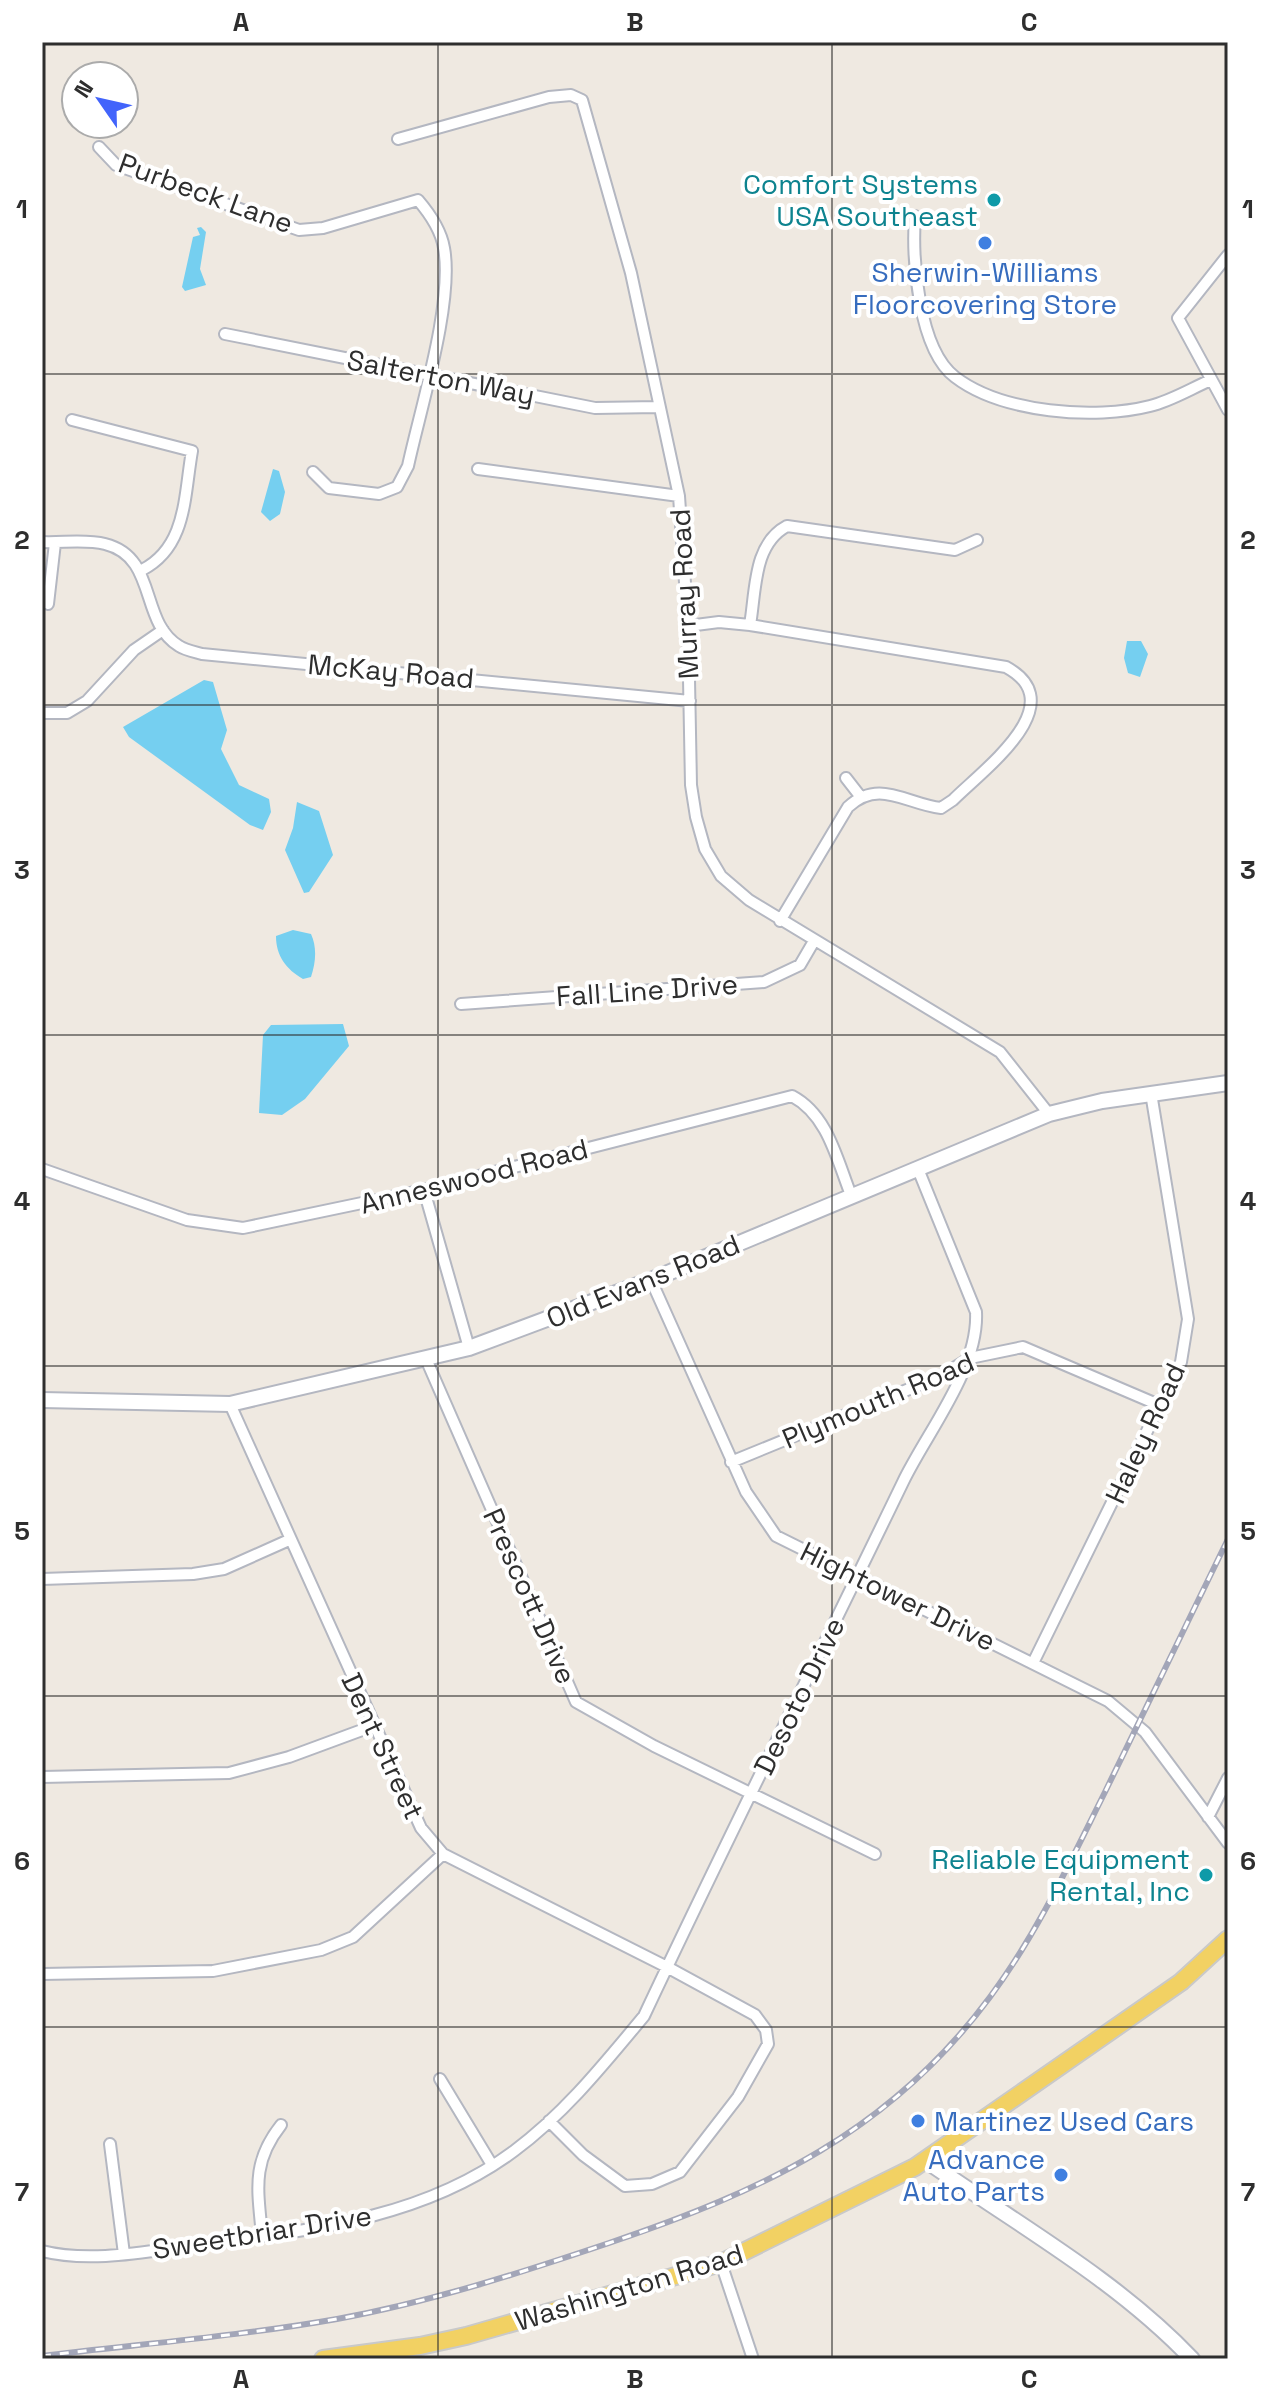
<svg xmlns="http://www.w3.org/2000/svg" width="1270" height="2401" font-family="'Space Grotesk',sans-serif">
	<rect width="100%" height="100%" fill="#efe9e1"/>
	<!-- water -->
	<path fill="#75cff0" d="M201,227L206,232L200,269L206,285L185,291L182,287L193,237L200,235L197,228Z
		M273,469L279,471L285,492L280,514L270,521L261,512Z
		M1127,641H1141L1148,654L1140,677L1128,673L1124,658Z
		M204,680L213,682L227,730L221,749L239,785L269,799L271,812L263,830L250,825L129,737L123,727Z
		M297,802L319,811L333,855L309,892L304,893L285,850L293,828Z
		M293,930L311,934C317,947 316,962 311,977L303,979C286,969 276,956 276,936Z
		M343,1024L349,1046L305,1099L282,1115L259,1113L263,1035L271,1025Z"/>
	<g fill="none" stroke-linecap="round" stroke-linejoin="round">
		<defs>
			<path id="minor" d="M398,139L549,97L571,95L582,100L631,273L679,496L688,626L691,785L696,817L705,849L721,876L749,900L1000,1052L1049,1114
				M99,147L116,165L299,230L323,228L418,200C430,214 441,230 444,248C454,302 420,410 408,466L397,487L379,494L329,488L313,472
				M915,216C912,258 918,349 955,377C1002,413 1095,420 1150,406C1171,401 1192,388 1211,380
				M1228,255L1178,318L1228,410
				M225,334L595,408L658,407
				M72,420L192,451C184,496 187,547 142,570
				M478,469L679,496
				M42,542C62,543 86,539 105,544C158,557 139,622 179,646C185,650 195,652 202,654L690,701
				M48,604L55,543
				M750,625C756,590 753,544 787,526L955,550L977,540
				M688,626L719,622L750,625L1006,667C1074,704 984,769 953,800L941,808C906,804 879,778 848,807L780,921
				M42,713H67L87,701L134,650L163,630
				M846,778L860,796
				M461,1004L764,982L800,965L814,941
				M42,1169L187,1220L243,1228L424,1190L792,1096C828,1115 837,1160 851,1195
				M424,1190L469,1348
				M651,1280L746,1492L776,1536L1108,1701L1145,1732L1228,1843
				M426,1359L576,1702L654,1746L875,1854
				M230,1404L421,1828L443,1854L667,1967L755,2015L766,2030L768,2044L738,2097L680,2172L652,2184L625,2186L583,2155L549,2121
				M731,1462L941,1376L970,1358L1023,1347L1159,1405
				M42,1579L193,1574L224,1569L289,1540
				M1033,1663L1181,1362L1188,1319L1151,1093
				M42,1777L229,1773L289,1757L373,1726
				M1208,1817L1228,1778
				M42,1974L213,1971L321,1950L353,1937L443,1854
				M440,2079L492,2165
				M110,2144L124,2254
				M262,2236C258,2190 251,2163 281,2125
				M42,2251C93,2264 153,2250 205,2244C312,2230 424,2218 514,2151C565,2113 604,2064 644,2016C728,1837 817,1660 903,1482C927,1432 979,1369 976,1312L918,1169
				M721,2263L753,2359"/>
			<path id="tertiary" d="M42,1400L230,1404L469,1348L651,1280L1049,1114L1102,1101L1228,1083"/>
			<path id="secondary" d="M925,2160C1015,2223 1116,2279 1192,2359"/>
			<path id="primary" d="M323,2359L420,2346L466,2336L721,2263L915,2167L1181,1982L1228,1939"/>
		</defs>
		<!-- minor casing -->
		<use href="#minor" stroke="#b4b7c1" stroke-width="14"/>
		<!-- tertiary casing -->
		<use href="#tertiary" stroke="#b4b7c1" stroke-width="18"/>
		<!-- secondary casing -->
		<use href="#secondary" stroke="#b4b7c1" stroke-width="18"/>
		<!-- primary casing -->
		<use href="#primary" stroke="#c9c9c9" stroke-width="20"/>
		<!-- minor -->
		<use href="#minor" stroke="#fff" stroke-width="10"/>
		<!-- tertiary -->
		<use href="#tertiary" stroke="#fff" stroke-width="14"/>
		<!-- secondary -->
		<use href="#secondary" stroke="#fff" stroke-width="14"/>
		<!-- primary -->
		<use href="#primary" stroke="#f2d163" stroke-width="16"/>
		<defs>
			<path id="rail" d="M42,2356C140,2344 240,2336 337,2319C430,2302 520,2273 609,2243C763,2191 890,2132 990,1997C1037,1934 1070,1862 1105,1792C1146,1708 1187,1623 1228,1539"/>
		</defs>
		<!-- rail casing -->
		<use href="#rail" stroke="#a3a6b8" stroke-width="6"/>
		<!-- rail -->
		<use href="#rail" stroke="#fff" stroke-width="3" stroke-dasharray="9" stroke-linecap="butt"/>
	</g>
	<!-- grid -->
	<path fill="none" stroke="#2e2e2e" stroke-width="2" stroke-opacity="0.55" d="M438,42V2359M832,42V2359M42,374H1228M42,705H1228M42,1035H1228M42,1366H1228M42,1696H1228M42,2027H1228"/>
	<!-- markers -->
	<g fill="#0f9aa8" stroke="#fff" stroke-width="3">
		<circle cx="994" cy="200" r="8"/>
		<circle cx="1206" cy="1875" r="8"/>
	</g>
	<g fill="#3f7fe0" stroke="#fff" stroke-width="3">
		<circle cx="985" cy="243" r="8"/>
		<circle cx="918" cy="2121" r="8"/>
		<circle cx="1061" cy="2175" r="8"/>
	</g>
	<g text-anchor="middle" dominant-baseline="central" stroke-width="8" stroke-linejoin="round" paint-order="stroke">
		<!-- culture labels -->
		<g font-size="28" fill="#0d838f" stroke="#fff" text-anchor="end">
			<text x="978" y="184">Comfort Systems<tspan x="978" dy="32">USA Southeast</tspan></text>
			<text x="1190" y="1859">Reliable Equipment<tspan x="1190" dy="32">Rental, Inc</tspan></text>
		</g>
		<!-- street labels -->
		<g font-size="28" fill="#2e2e2e" stroke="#fff">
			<text transform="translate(206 193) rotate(20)">Purbeck Lane</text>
			<text transform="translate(441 377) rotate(11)">Salterton Way</text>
			<text transform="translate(684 594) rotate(-93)">Murray Road</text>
			<text transform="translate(391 671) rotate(5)">McKay Road</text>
			<text transform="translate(647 990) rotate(-4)">Fall Line Drive</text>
			<text transform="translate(474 1176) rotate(-14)">Anneswood Road</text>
			<text transform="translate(643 1281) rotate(-22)">Old Evans Road</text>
			<text transform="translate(878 1400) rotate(-23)">Plymouth Road</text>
			<text transform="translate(1145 1433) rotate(-65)">Haley Road</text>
			<text transform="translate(530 1596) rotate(66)">Prescott Drive</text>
			<text transform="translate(898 1596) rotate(26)">Hightower Drive</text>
			<text transform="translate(799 1696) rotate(-64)">Desoto Drive</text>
			<text transform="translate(383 1746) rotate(65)">Dent Street</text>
			<text transform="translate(262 2232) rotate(-9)">Sweetbriar Drive</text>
			<text transform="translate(629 2287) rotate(-17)">Washington Road</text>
		</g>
		<!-- shop labels -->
		<g font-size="28" fill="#366cbe" stroke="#fff">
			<text x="985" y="272">Sherwin-Williams<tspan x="985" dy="32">Floorcovering Store</tspan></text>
			<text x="934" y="2121" text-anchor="start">Martinez Used Cars</text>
			<text x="1045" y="2159" text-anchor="end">Advance<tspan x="1045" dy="32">Auto Parts</tspan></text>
		</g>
	</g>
	<!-- border -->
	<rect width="1270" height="2401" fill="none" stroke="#ffffff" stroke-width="88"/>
	<!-- north arrow -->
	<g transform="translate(100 100) rotate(304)"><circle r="38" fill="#ffffff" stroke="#ababab" stroke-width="2"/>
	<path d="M0-6L14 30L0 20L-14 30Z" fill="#4264fb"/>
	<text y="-12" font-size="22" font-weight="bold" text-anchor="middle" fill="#2e2e2e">N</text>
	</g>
	<rect x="44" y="44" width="1182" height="2313" fill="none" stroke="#2e2e2e" stroke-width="3"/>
	<g font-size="26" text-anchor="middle" font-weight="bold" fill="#2e2e2e">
		<text x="241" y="31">A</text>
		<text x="635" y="31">B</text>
		<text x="1029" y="31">C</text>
		<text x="22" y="218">1</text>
		<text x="1248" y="218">1</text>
		<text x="22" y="549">2</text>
		<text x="1248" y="549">2</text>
		<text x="22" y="879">3</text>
		<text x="1248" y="879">3</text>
		<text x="22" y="1210">4</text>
		<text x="1248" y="1210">4</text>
		<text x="22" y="1540">5</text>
		<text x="1248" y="1540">5</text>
		<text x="22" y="1870">6</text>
		<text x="1248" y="1870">6</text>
		<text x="22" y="2201">7</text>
		<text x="1248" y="2201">7</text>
		<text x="241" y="2388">A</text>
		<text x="635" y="2388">B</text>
		<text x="1029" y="2388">C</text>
	</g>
</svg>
